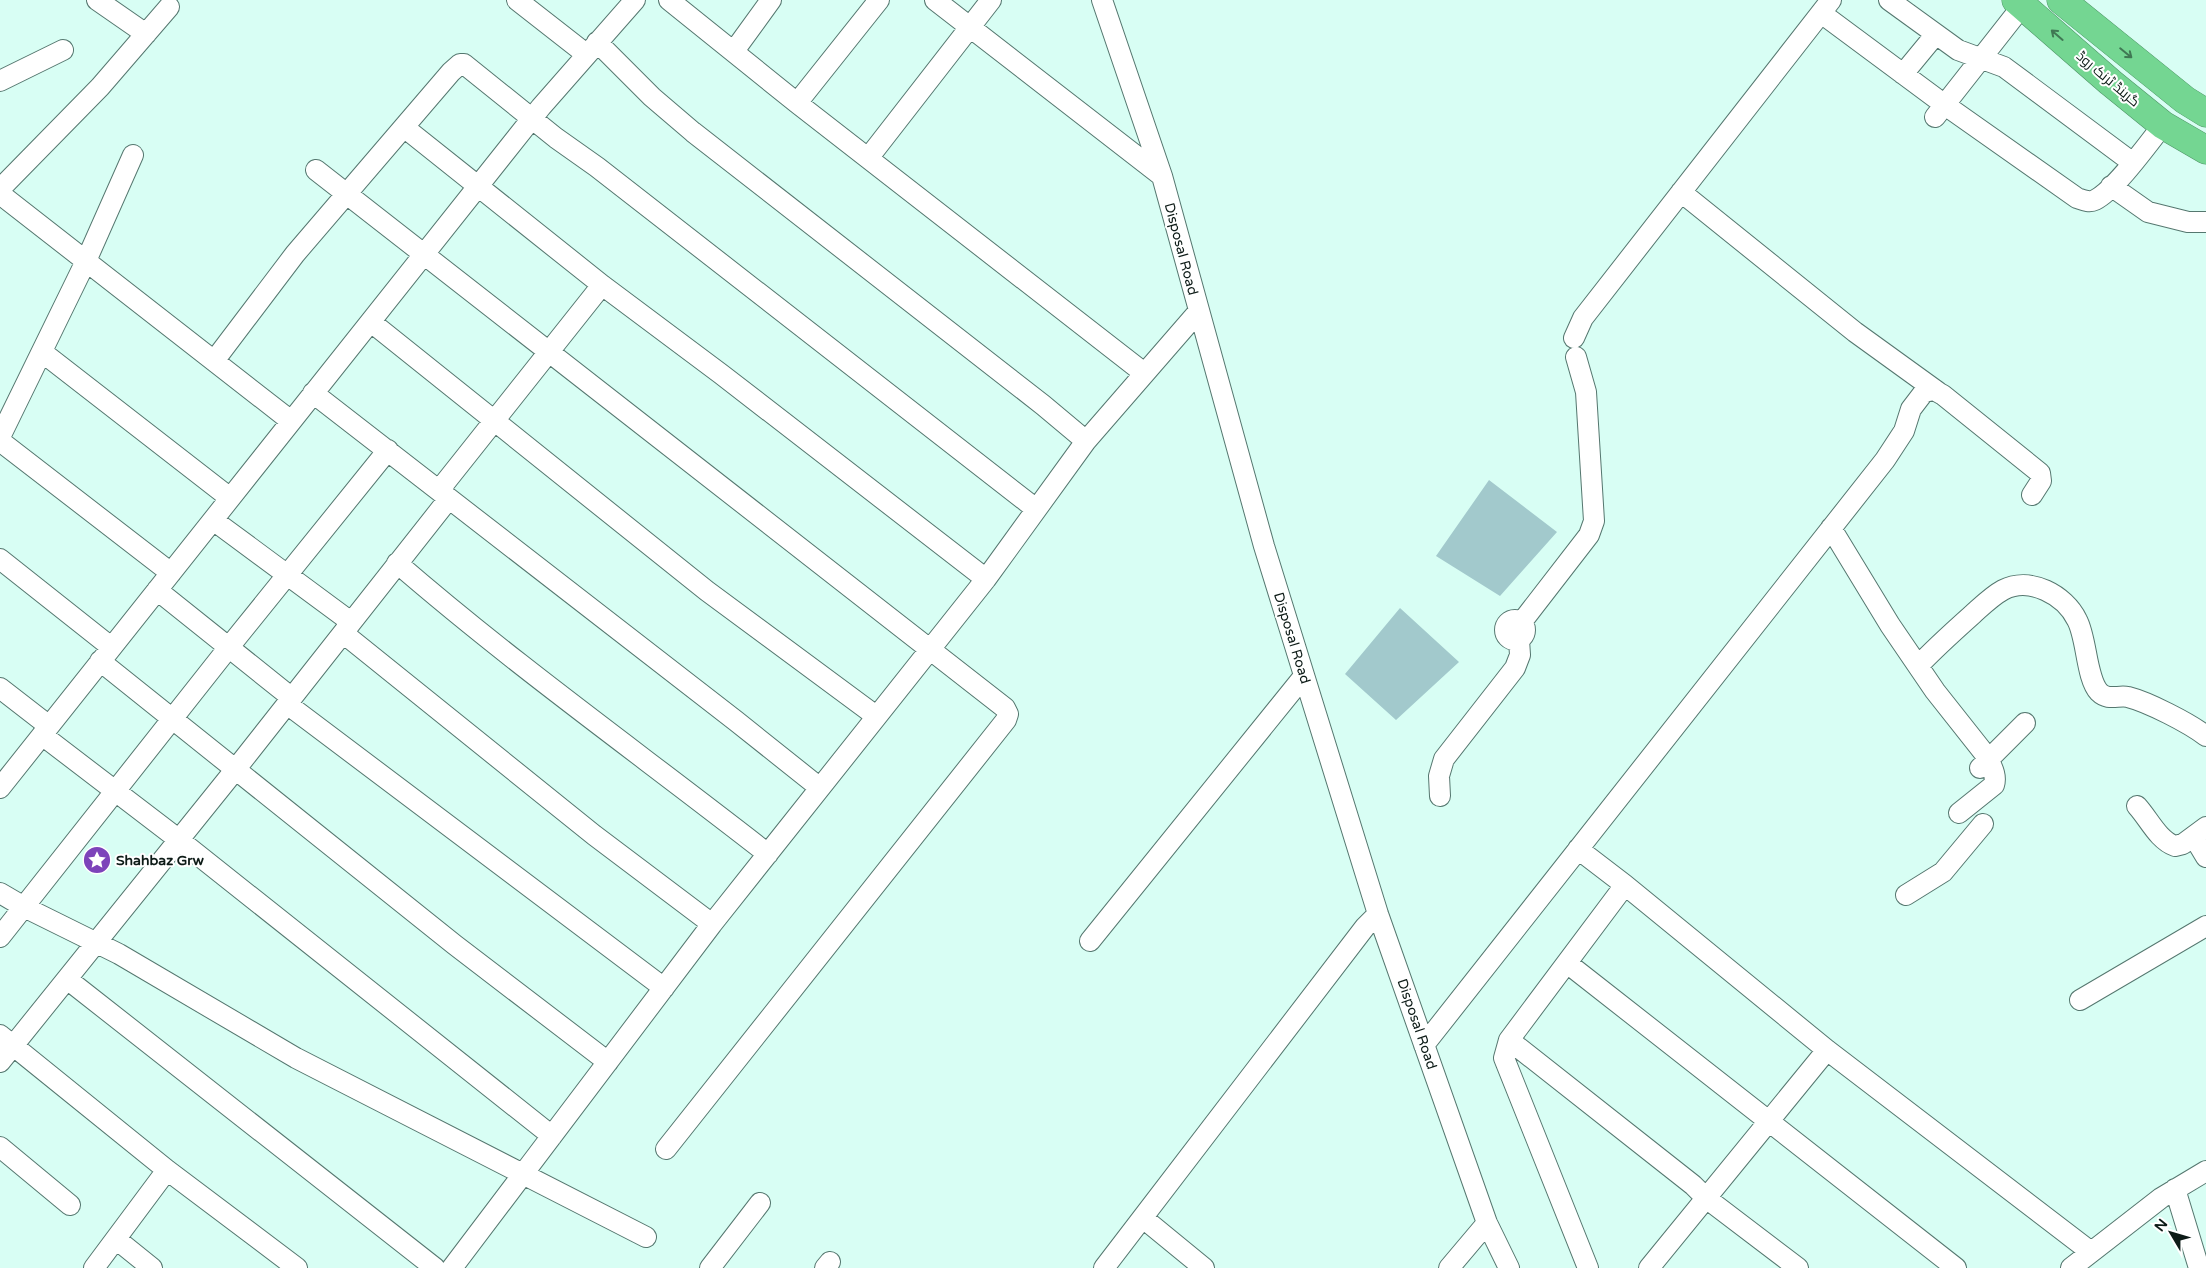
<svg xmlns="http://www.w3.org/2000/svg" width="2206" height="1268" font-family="'Varela Round',Cairo,sans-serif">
	<rect width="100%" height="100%" fill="#d8fef4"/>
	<!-- building -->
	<path fill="#a2c9cc" d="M1489,480L1557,532L1500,596L1436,556Z
		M1400,608L1459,662L1396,720L1345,674Z"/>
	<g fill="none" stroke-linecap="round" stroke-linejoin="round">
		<defs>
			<path id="minor" d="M97,0L146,34
				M517,0L586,54
				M669,0L797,103L1144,373
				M935,0L1162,176
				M1102,0L1162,176L1264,546L1378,914L1487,1223L1509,1268
				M1889,0L1958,50L2004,67L2133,163
				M1821,13L1945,105L2077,198C2083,200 2089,203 2095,200C2115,190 2148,144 2163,125
				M597,42L652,97L693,132L1043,405L1086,441
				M734,51L771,0
				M1903,74L1936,34
				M0,81L63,50
				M797,103L879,0
				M1935,117L2023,5
				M405,128L602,285L721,374L986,579
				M869,157L991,0
				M316,170L1005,708L1008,714L1006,720L666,1149
				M2111,186L2148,212L2188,222H2206
				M0,189L100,87L169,7
				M1681,192L1855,332L1938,392
				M0,194L291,421
				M371,322L707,591L876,716
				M1574,338L1583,318L1831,0
				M42,352L230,498
				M214,361L295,254L451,72L460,64H464L556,138L597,167L1036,509
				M313,393L736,721L820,788
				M0,437L86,261L133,155
				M0,441L171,573
				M213,520L351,622
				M1831,528L1890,625L1935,691L1988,758C1992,767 1997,776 1994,785L1959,813
				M0,559L111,647
				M397,563C516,666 644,757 768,854
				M157,590L292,698
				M1505 630a10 10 0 1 1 20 0a10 10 0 1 1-20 0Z
				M1521,623L1589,535L1594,521L1586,392L1576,357
				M343,633L594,835L712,924
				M100,661L455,945L608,1062
				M1918,666C1936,647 1954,631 1973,614C1983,605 1992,596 2003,590C2030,576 2065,595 2077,620C2087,638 2086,678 2099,692C2108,701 2118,695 2128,697C2148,702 2189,723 2206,736
				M0,688L49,726
				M287,704L664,988
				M42,735L178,839L552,1136
				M1980,768L2025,723
				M0,788L541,107L635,0
				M1440,796L1439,776L1444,759L1515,668L1520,655L1519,640
				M2137,806C2149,819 2158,840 2175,846L2183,844L2206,827
				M2194,837L2206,857
				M1578,849L1625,885L1509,1040L1504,1058L1588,1268
				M1625,885L1827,1050L2091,1252
				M0,893L24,907L119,954L296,1058L646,1237
				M1906,895L1943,872L1983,824
				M0,937L229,647L388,450
				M1090,941L1304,676
				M1567,963L1956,1268
				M67,979L435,1268
				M2080,1000L2206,926
				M0,1035L167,1170L297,1268
				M1509,1040L1693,1185L1706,1198L1798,1268
				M1424,1045L1885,460L1904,431L1911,409L1924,392L1934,390L1943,395L2040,473L2041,481L2032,495
				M0,1062L235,770L447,501L443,493L444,484L602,285
				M0,1147L70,1205
				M2175,1189L2199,1268
				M1143,1218L1204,1268
				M116,1239L152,1268
				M94,1268L167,1170
				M452,1268L712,924L986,579L1086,441L1198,312
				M710,1268L760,1203
				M825,1268L830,1262
				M1104,1268L1365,927L1378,914
				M1449,1268L1487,1223
				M1649,1268L1827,1050
				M2071,1268L2161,1198L2206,1171"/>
			<path id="highway" d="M2016,0L2110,82L2163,125L2206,150
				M2061,0L2185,100L2206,113"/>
		</defs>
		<!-- minor casing -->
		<use href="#minor" stroke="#55776f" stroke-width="22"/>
		<!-- highway casing -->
		<use href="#highway" stroke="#509567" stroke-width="29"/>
		<!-- minor -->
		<use href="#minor" stroke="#fff" stroke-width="20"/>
		<!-- highway -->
		<use href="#highway" stroke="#74d692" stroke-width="28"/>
	</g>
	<!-- one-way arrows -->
	<defs><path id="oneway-shaft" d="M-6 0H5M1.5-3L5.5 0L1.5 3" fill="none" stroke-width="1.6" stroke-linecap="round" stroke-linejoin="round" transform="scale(1.25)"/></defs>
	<g stroke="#407854">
		<use href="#oneway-shaft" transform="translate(2057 35) rotate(-139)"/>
		<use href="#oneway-shaft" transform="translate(2126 53) rotate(39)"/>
	</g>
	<!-- icons -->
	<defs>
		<symbol id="sight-disc" viewBox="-11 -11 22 22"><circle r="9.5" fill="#7d43ba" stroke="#fff"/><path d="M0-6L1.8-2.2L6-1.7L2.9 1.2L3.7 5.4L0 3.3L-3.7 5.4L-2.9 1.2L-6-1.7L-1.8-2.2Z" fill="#fff"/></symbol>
	</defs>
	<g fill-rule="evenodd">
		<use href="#sight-disc" x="81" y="844" width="32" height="32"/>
	</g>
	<g text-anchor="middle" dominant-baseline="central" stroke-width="4" stroke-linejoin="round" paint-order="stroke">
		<!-- street labels -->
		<g font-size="14" fill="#0d1b17" stroke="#fff">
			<text transform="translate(2108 79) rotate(40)">گرینڈ ٹرنک روڈ</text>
			<text transform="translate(1181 249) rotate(75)">Disposal Road</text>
			<text transform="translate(1292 638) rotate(73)">Disposal Road</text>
			<text transform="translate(1417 1024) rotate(71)">Disposal Road</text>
		</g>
		<!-- poi labels -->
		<g font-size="14" font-weight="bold" fill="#0d1b17" stroke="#fff" text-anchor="start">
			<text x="116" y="860">Shahbaz Grw</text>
		</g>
	</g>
	<!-- north arrow -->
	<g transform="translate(2171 1233) rotate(308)" stroke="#ffffff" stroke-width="4" paint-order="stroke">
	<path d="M0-4L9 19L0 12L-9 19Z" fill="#0d1b17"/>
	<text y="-8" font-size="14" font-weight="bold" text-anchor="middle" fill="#0d1b17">N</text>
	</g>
</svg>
